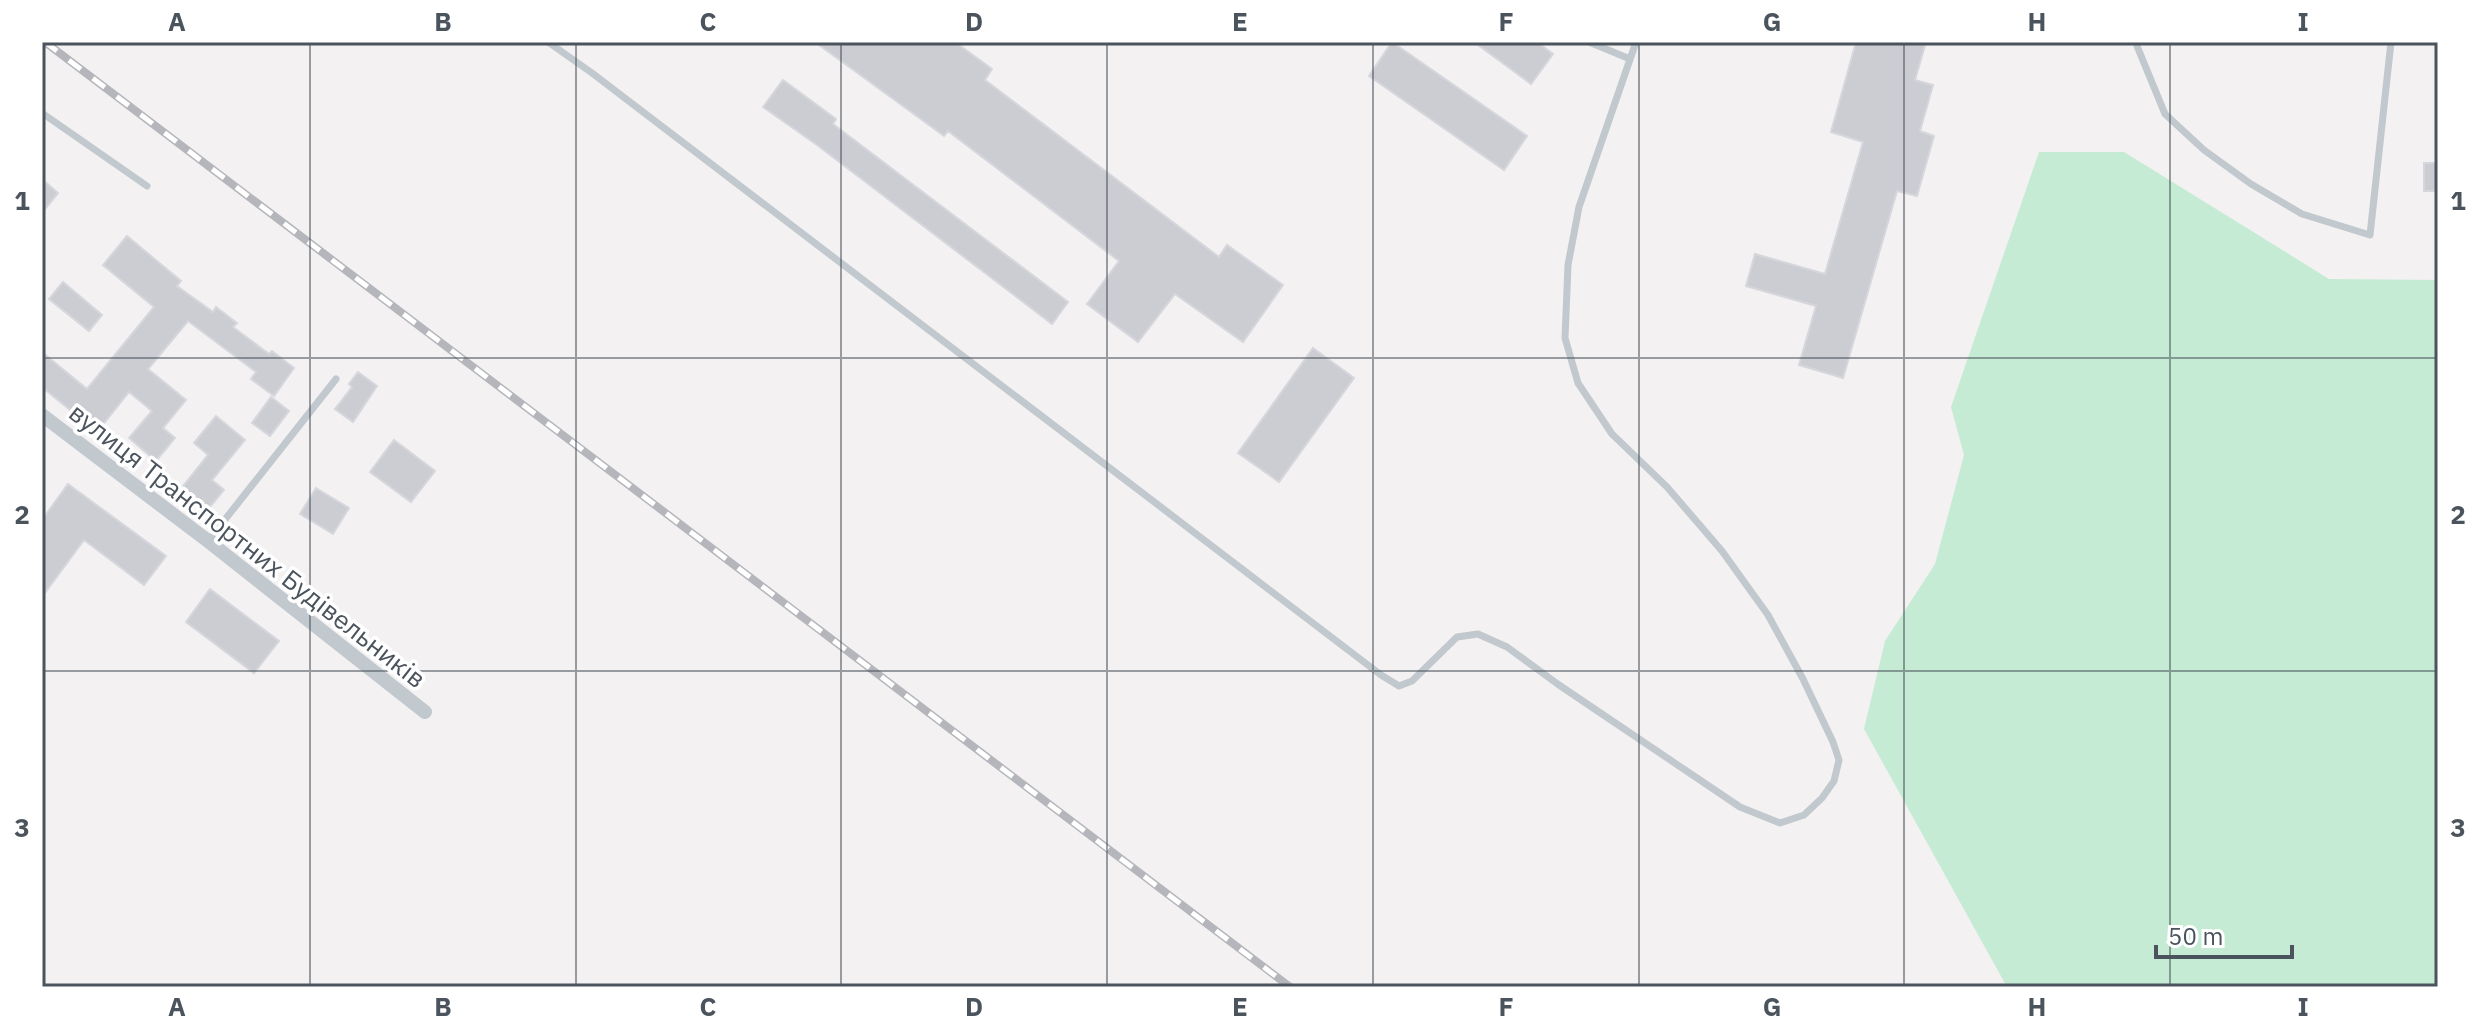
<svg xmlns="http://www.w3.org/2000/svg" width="2480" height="1029" font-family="'IBM Plex Sans',sans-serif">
	<rect width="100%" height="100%" fill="#f3f1f1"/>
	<!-- green -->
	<path fill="#c5ebd5" d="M2039,152H2124L2329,279L2438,280V987H2007L1864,729L1885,641L1935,564L1964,455L1951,407Z"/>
	<!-- building -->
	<path fill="#cccdd3" stroke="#d6d7dc" stroke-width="2" d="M815,42H955L992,69L985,80L1219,257L1227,245L1283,285L1243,342L1175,294L1138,342L1087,304L1119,261L948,131L944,136Z
		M1392,42L1527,136L1504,170L1369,76Z
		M1474,42H1537L1553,54L1531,84Z
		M1856,42H1926L1915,80L1933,85L1920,131L1934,136L1917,196L1897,191L1843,378L1799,365L1816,306L1746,286L1755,254L1825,274L1863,142L1831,132Z
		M783,80L836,119L833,124L1068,302L1052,324L817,145L763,107Z
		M2424,163H2438V191H2424Z
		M42,179L58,193L42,213Z
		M127,236L181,281L177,286L213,312L216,307L237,323L233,327L269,354L272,351L294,368L274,396L251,379L256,372L188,321L148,369L186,400L163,428L175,438L156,461L129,438L152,411L129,392L97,432L42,387V352L87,389L154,307L103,265Z
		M63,282L102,315L89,331L49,299Z
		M1313,348L1354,378L1279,482L1238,453Z
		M358,372L377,386L353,422L335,409L352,387L349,384Z
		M271,397L289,411L270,436L252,423Z
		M216,416L245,440L212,480L224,490L205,513L179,491L208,455L194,443Z
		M394,440L435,471L411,502L370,472Z
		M68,484L166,556L144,585L84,540L42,597V520Z
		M316,488L349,508L333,534L300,514Z
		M210,589L279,641L254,673L186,622Z"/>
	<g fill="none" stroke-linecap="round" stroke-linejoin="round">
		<!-- lane -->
		<path stroke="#c1c8ce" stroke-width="7" d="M548,42L592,73L1381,675L1399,686L1412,681L1457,637L1478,634L1507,647L1559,685L1740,807L1780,823L1804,815L1822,798L1834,781L1839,760L1833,742L1803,679L1768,615L1722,551L1667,487L1612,434L1578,383L1565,338L1568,265L1579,207L1636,42
			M1589,42L1630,59
			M2138,42L2137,46L2165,114L2204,150L2251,184L2302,214L2370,235L2391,42
			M42,113L147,186
			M208,541L336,379"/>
		<!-- street -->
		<path stroke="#c1c8ce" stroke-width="14" d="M42,415L208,541L425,712"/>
		<defs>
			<path id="rail" d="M45,42L1290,987"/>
		</defs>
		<!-- rail casing -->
		<use href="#rail" stroke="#b4b6bb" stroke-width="8"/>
		<!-- rail -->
		<use href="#rail" stroke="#fff" stroke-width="5" stroke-dasharray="15" stroke-linecap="butt"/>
	</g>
	<!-- grid -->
	<path fill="none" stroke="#4b545d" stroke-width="2" stroke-opacity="0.55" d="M310,42V987M576,42V987M841,42V987M1107,42V987M1373,42V987M1639,42V987M1904,42V987M2170,42V987M42,358H2438M42,671H2438"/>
	<g text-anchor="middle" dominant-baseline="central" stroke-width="7" stroke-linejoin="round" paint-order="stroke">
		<!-- street labels -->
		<g font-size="26" fill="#4b545d" stroke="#fff">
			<text transform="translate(248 545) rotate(38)">вулиця Транспортних Будівельників</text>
		</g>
	</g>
	<!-- border -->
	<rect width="2480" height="1029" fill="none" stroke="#ffffff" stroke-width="88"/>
	<!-- scale -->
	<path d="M2156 945v12h136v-12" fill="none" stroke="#4b545d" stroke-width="4"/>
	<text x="2168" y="945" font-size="24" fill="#4b545d" stroke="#ffffff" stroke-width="6" paint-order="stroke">50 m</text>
	<rect x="44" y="44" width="2392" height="941" fill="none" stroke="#4b545d" stroke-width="3"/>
	<g font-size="26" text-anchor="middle" font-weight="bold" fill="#4b545d">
		<text x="177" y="31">A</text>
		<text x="443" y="31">B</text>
		<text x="708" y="31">C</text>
		<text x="974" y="31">D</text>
		<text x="1240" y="31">E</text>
		<text x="1506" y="31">F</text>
		<text x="1772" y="31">G</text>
		<text x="2037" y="31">H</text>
		<text x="2303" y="31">I</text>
		<text x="22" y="210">1</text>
		<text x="2458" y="210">1</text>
		<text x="22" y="524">2</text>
		<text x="2458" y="524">2</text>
		<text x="22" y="837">3</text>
		<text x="2458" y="837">3</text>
		<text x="177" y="1016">A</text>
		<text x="443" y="1016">B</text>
		<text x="708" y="1016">C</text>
		<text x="974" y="1016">D</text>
		<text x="1240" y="1016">E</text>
		<text x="1506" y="1016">F</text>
		<text x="1772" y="1016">G</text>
		<text x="2037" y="1016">H</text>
		<text x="2303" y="1016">I</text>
	</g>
</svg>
